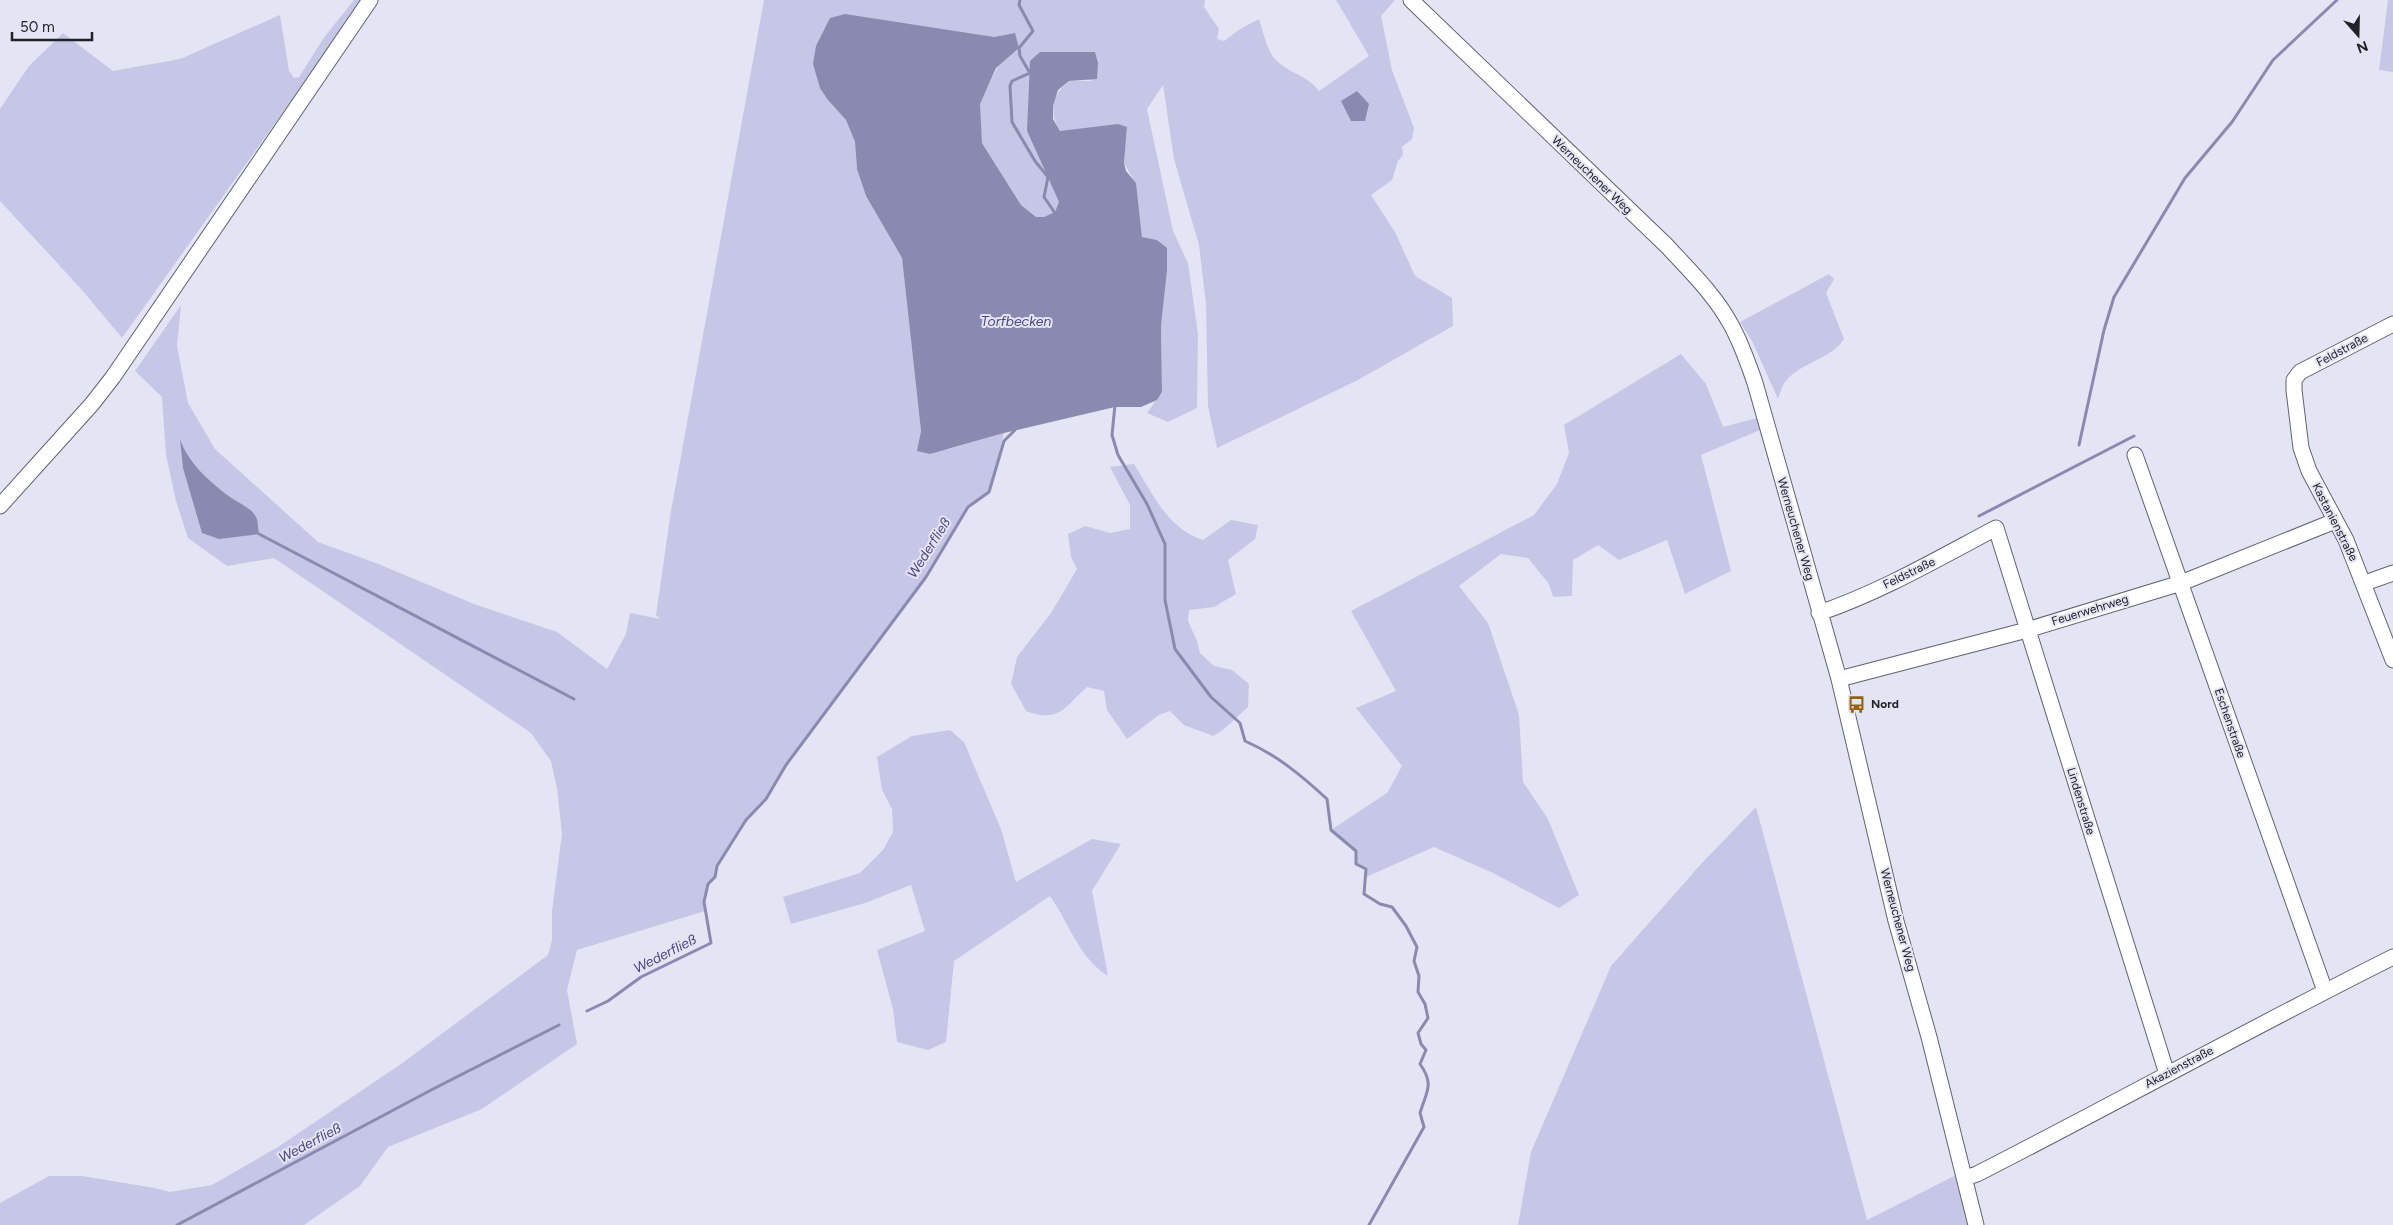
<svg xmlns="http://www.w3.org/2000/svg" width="2393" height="1225" font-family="Figtree,sans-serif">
	<rect width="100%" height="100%" fill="#e4e5f4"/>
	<!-- green -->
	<path fill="#c6c7e6" d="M354,0H363L122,338L82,290L0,201V109L29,66L63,33L113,71L180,59L280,15L289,71L294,78L299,77L325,36Z
		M764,0H1205L1204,7L1219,29L1217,39L1224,41L1240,29L1259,19C1263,31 1267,51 1275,59C1288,73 1307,75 1319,91L1369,56L1336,0H1395L1381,16L1392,70L1414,128L1412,139L1402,147L1403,155L1398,161L1392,180L1371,195L1395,232L1415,276L1452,298L1453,326L1358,380L1217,448L1208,406L1206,304L1199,245L1174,159L1163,85L1147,109L1173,231L1188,263L1198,334L1197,408L1168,422L1147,413L1162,392L1161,326L1167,271L1157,240L1142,237L1136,184L1124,163L1127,128L1060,131C1048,111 1052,95 1069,81H1092L1040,52L1027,131L1059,202L1056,212L1044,217H1035L1021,205L982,143L979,104L1015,33L994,37L828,100L846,120L855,142L857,169L866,196L902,258L921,431L918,451L949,449L1004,433L989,492L968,507L926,577L786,765L766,799L746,820L717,866L715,877L708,884L704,902L705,911L577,950L567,990L577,1044L482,1109L388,1147L360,1186L304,1225H0V1203L49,1176H82L155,1188L170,1192L212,1185L278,1147L401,1064L548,955L552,940V911L562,834L557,788L551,761L531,733L274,558L227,566L188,538L176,501L166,455L162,397L135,371L181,305L177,346L188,403L215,449L318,542L376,563L474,604L557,632L607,669L626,634L630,613L660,619L656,615L671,511Z
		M2388,0H2393V72L2379,70Z
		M1829,274L1834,279L1826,293L1844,339C1832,359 1801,362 1786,381C1782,385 1780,393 1778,399L1752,341L1740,322Z
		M1681,354L1706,384L1723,427L1757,418L1760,430L1701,455L1731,571L1685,594L1667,540L1619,560L1598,545L1573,560L1572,596L1553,597L1549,584L1528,558L1501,554L1459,586L1488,623L1519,715L1523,782L1548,819L1579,895L1559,908L1493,873L1434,847L1366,877V869L1356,864L1355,851L1331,830L1387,793L1402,766L1356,708L1396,691L1351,611L1534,515L1557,484L1569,453L1564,425Z
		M1134,464C1153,494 1167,528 1203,540L1231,520L1258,525L1255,539L1228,560L1236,594L1214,607L1189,610L1188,621L1197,641L1200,653L1214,666L1232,670L1249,684L1248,707L1223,730L1213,736L1184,725L1170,711L1159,715L1127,739L1107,710L1104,691L1087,687C1064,708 1059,723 1026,711L1011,684L1017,657L1051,613L1077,569L1071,557L1068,534L1085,526L1110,533L1130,529V505L1110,467Z
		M950,730L964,742L1001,829L1016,882L1092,839L1121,844L1092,891L1108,976C1079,958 1069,923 1050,896L954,961L946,1042L928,1050L897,1042L893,1009L877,950L925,931L911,885L865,903L791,924L783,897L860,873L883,850L893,832L892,809L882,790L877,757L912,736Z
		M1756,807L1867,1220L1960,1173L1972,1225H1518L1531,1152L1611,966L1701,864Z"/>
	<!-- water -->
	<path fill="#8a8ab1" d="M845,14L994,37L1015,33L1019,48L996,68L980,104L982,143L1021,205L1036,217H1044L1055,212L1059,202L1027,131L1030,61L1040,52H1095L1098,63L1097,79L1069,81L1058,90L1053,106V119L1060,131L1118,124L1127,127L1124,163L1126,171L1136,183L1142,237L1157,240L1167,248V271L1161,326L1162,392L1157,400L1141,407H1115L1004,433L930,454L917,451L921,431L902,258L866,196L857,169L855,142L846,120L828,100L820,88L813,64L816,46L830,18Z
		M1357,91L1369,104L1365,121H1351L1341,101Z
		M180,439C188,463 210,482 230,497C239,504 252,507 257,519C258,523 258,530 259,534L219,539L202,533L183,468Z"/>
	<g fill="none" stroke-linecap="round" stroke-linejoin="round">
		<!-- stream -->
		<path stroke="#8a8ab1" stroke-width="3" d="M1020,0L1019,5L1033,31L1019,48L1020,56L1030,73L1012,81L1010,86L1012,122L1035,161L1048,177L1044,197L1057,216
			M1115,405L1112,435L1118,455L1147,504L1165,544V600L1175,649L1211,697L1240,723L1245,741C1277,755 1302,776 1327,799L1331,830L1356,851V864L1366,869L1364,894L1380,904L1392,907L1406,926L1417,947L1414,961L1419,976L1418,992L1425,1004L1428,1018L1418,1033L1421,1044L1426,1050L1420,1064C1435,1085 1426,1092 1420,1113L1424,1127L1369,1225
			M2079,445L2104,330L2114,297L2185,178L2232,122L2273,60L2337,0
			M1979,516L2134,436
			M259,534L574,699
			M587,1011L608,1001L641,977L711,943L704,902L708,884L715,877L717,866L746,820L766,799L786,765L926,577L968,507L989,492L1004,441L1015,430
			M177,1225L433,1089L559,1025"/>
		<defs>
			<path id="minor" d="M1411,0L1667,246C1689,270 1714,294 1730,323C1741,342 1748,363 1755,383L1839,679L1896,921L1929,1037L1976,1225
				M2393,324L2300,372L2294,380V390L2301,448L2309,471L2346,540L2393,660
				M2135,455L2325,991
				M0,506L92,404L113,377L370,0
				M2365,583L2393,573
				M1819,613C1881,592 1939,558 1996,528L2167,1074
				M1839,679L2027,630L2181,583L2335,521
				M1965,1178L1977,1174C2116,1103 2253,1027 2393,957"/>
		</defs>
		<!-- minor casing -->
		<use href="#minor" stroke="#61626f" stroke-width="17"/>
		<!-- minor -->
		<use href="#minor" stroke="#fff" stroke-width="15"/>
	</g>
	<!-- icons -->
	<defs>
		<symbol id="bus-bare" viewBox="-9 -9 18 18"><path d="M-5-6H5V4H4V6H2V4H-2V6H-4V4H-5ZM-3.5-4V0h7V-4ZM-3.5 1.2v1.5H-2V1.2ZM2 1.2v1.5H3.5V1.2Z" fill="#926210" stroke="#e4e5f4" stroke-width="2.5" paint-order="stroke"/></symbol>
	</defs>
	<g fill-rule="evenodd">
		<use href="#bus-bare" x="1844" y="692" width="25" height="25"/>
	</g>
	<g text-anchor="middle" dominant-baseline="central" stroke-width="4" stroke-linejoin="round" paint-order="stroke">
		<!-- street labels -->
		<g font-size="12" fill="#212227" stroke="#e4e5f4">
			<text transform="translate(1592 175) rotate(44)">Werneuchener Weg</text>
			<text transform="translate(2342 350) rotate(-28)">Feldstraße</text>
			<text transform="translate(2335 522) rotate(63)">Kastanienstraße</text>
			<text transform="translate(1796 529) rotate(74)">Werneuchener Weg</text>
			<text transform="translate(1909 573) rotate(-26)">Feldstraße</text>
			<text transform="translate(2090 610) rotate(-17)">Feuerwehrweg</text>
			<text transform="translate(2230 723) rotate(71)">Eschenstraße</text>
			<text transform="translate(2081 801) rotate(73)">Lindenstraße</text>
			<text transform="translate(1898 920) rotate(75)">Werneuchener Weg</text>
			<text transform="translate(2179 1067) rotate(-28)">Akazienstraße</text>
		</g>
		<!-- poi labels -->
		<g font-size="12" font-weight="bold" fill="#212227" stroke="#e4e5f4" text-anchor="start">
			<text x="1871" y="704">Nord</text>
		</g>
		<!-- water labels -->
		<g font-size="14" font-style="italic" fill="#4a477d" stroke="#e4e5f4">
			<text x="1016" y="321">Torfbecken</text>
			<text transform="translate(929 548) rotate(-58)">Wederfließ</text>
			<text transform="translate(665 954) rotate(-27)">Wederfließ</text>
			<text transform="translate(310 1143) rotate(-28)">Wederfließ</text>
		</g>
	</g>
	<!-- north arrow -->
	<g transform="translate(2358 35) rotate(160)" stroke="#e4e5f4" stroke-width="4" paint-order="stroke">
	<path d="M0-4L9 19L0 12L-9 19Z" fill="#212227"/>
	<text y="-8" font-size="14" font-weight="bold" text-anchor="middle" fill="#212227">N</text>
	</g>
	<!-- scale -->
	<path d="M12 32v8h80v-8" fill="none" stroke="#212227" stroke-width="2.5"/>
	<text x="20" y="32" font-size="15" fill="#212227" stroke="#e4e5f4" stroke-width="4" paint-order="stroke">50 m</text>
</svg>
